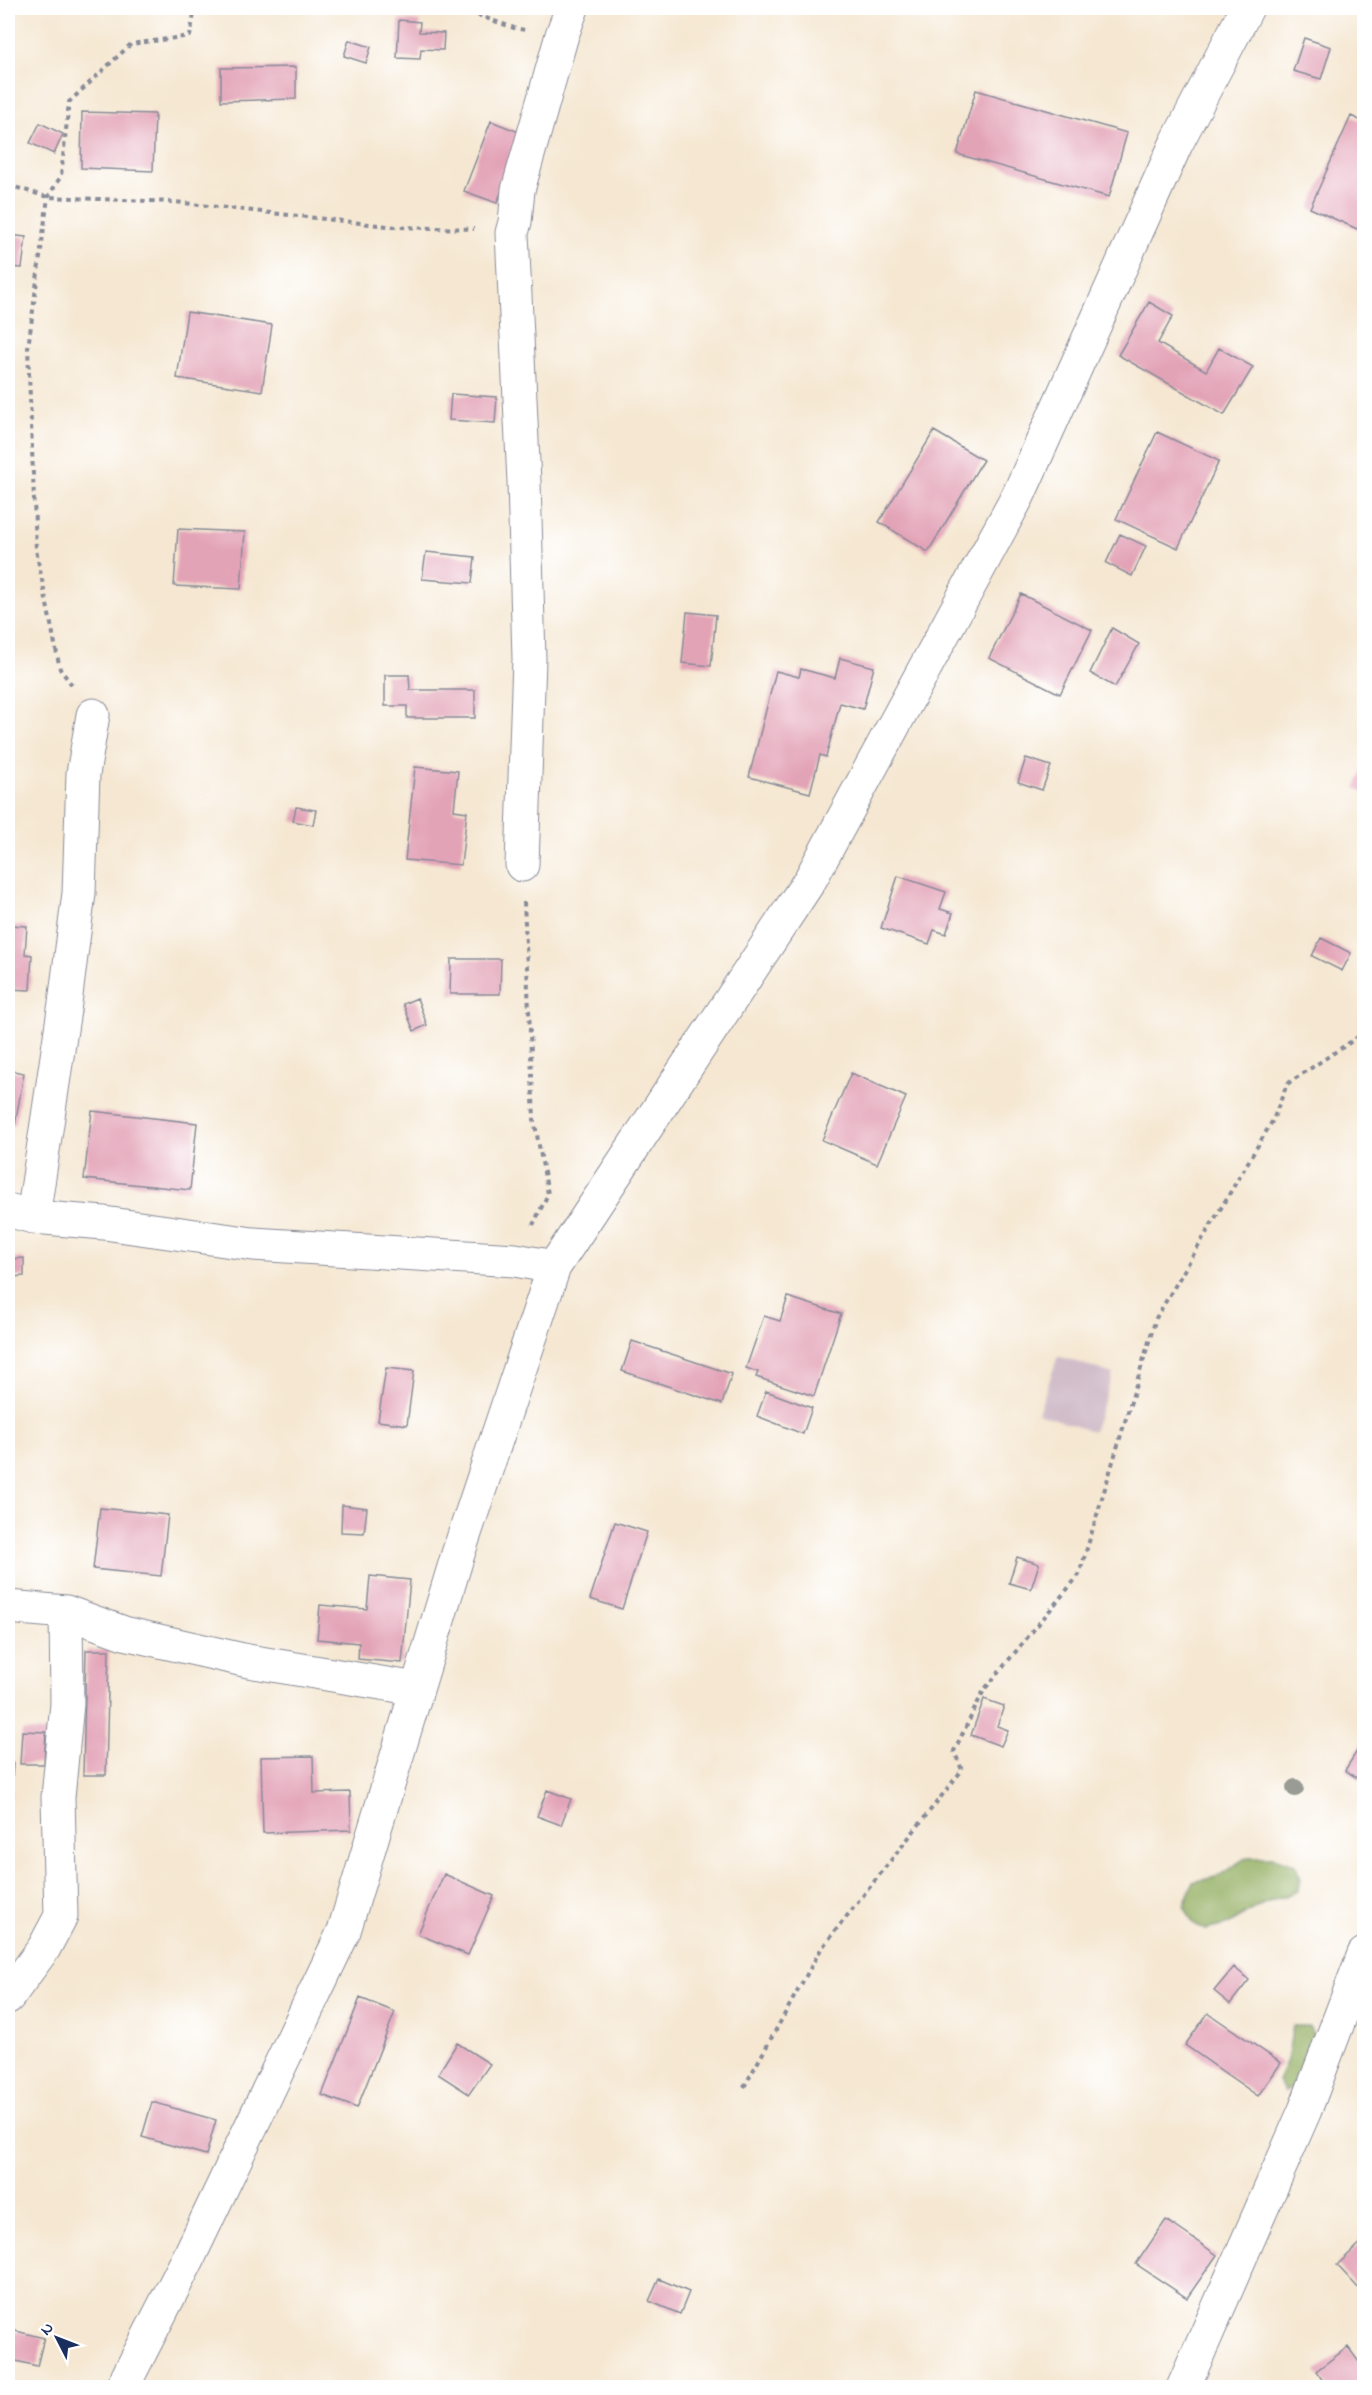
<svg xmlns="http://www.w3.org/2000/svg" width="1372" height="2395" font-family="'Indie Flower',sans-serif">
	<rect width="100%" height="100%" fill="#fff"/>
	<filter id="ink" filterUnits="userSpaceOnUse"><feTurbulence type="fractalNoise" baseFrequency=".0167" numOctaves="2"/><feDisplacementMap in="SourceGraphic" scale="12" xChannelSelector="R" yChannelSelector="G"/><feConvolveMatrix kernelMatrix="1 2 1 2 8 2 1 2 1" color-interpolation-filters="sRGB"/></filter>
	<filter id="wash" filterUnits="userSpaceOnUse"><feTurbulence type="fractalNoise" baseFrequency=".008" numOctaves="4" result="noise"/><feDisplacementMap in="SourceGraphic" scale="24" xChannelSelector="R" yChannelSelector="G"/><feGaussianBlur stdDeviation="1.35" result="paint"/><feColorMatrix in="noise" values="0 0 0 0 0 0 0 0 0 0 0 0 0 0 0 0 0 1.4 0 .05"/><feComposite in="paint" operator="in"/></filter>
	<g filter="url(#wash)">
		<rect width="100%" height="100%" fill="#f5e7d1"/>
		<!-- industrial -->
		<path fill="#d1bdca" d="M1058,1356L1113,1374L1093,1432L1038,1413Z"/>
		<!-- forest -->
		<path fill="#93ae60" stroke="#576e5f" stroke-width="1.5" d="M1247,1857H1274L1294,1864L1301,1879L1297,1891L1256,1907L1230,1924L1205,1930L1193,1923L1184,1906L1193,1882L1217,1877Z
			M1293,2026H1309L1314,2037L1306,2067L1297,2085L1285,2092L1278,2081L1287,2060Z"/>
		<g id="blocks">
			<!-- building -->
			<path fill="#e3a3b7" d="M399,20L420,22L419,32L444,33L443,50L421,49L420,59L397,58Z
				M1304,38L1331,47L1321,79L1293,71Z
				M349,40L371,47L366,63L344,56Z
				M296,67V99L221,101V68Z
				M976,90L1127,133L1109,197L957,154Z
				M82,112L155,114L153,171L81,168Z
				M1351,116L1364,122V232L1310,208Z
				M491,121L524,134L497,203L464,191Z
				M40,123L63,134L54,154L30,143Z
				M8,235L26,237L22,268L8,267Z
				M1149,302L1173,316L1158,343L1206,371L1219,348L1253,367L1224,415L1118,355Z
				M187,312L272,325L262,391L177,378Z
				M451,394L497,397L495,423L449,420Z
				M934,431L983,460L928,552L879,522Z
				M1157,432L1219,461L1178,548L1116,519Z
				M178,529L245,532L241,589L174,586Z
				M1120,534L1146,546L1132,576L1106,563Z
				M426,552L475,557L472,583L422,579Z
				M1021,594L1092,630L1060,694L989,658Z
				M8,601H10L9,621H8Z
				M687,612L716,615L711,666L682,663Z
				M1112,628L1139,644L1115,687L1090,673Z
				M840,658L874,667L863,709L840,703L826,757L820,755L810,793L749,777L776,671L799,677L801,669L835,678Z
				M385,675H409L410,690H475V718H407V706H385Z
				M1026,758L1051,766L1042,790L1018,782Z
				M1364,766V792L1355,788Z
				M415,767L458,771L454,810L467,812L461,865L405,860Z
				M296,807L316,810L313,825L293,821Z
				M898,876L946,892L940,909L953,913L946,934L934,930L929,944L881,928Z
				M8,925L27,926L25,954L32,955L30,990L8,989Z
				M1321,938L1351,953L1342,971L1312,956Z
				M451,959H501L500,994H450Z
				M417,998L427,1025L414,1031L403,1004Z
				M8,1070L24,1073L15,1125L8,1124Z
				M851,1073L906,1097L877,1164L822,1140Z
				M92,1111L197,1123L190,1190L84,1179Z
				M24,1258V1276L12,1277L11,1259Z
				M788,1297L841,1314L814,1396L756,1377L758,1372L746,1368L764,1316L780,1321Z
				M632,1341L732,1374L722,1404L622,1371Z
				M386,1368L414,1371L407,1425L378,1421Z
				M766,1391L812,1408L803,1434L757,1416Z
				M342,1505L367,1508L364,1533L341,1532Z
				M100,1508L168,1515L161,1576L93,1569Z
				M615,1522L647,1532L622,1609L590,1599Z
				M1017,1557L1039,1564L1031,1589L1009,1583Z
				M370,1576L410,1580L402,1663L358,1659L359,1643L317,1639L320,1605L367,1609Z
				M86,1650H109L106,1775H83Z
				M984,1699L1004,1706L997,1726L1008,1730L1001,1746L971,1735Z
				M22,1731L46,1732L44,1764H20Z
				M1364,1740V1783L1345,1770Z
				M313,1756L314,1793L350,1792L351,1830L263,1833L261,1757Z
				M8,1763H13L11,1797L8,1796Z
				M547,1790L571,1799L561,1825L537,1816Z
				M444,1874L494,1896L468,1955L418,1934Z
				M1234,1967L1249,1980L1230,2004L1214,1991Z
				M360,1998L395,2012L357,2108L322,2095Z
				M1208,2013L1281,2063L1258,2096L1185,2045Z
				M457,2043L490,2064L469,2094L438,2074Z
				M152,2102L216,2120L206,2155L142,2137Z
				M1166,2220L1217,2255L1187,2298L1136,2264Z
				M1364,2240V2288L1361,2291L1337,2265Z
				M659,2279L689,2292L680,2314L649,2301Z
				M8,2329L44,2338L37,2366L8,2359Z
				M1348,2347L1364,2369V2388H1328L1316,2371Z"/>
		</g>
	</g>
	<g filter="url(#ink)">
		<use href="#blocks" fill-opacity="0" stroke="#888b98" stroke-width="1.5"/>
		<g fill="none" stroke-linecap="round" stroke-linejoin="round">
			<defs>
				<path id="minor" d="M522,865L529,659L524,482L512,233L515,222L518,190L562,35L572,8
					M8,1210L33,1217L104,1223L253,1244L515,1260L554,1267
					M33,1217L65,1003L79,893L83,774L93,715
					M8,1607L66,1612L124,1633L248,1661L417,1689
					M8,1997L44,1948L61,1916L58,1797L67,1704L66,1612
					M122,2388L189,2257L344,1931L458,1554L554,1267L810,880L1018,496L1176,144L1247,8
					M1183,2388L1305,2110L1364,1954"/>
			</defs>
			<!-- minor casing -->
			<use href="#minor" stroke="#888b98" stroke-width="35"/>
			<!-- path -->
			<path stroke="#888b98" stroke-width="4" stroke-dasharray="4.5 4.5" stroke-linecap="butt" d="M379,8L402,10H463L514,28L525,30
				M8,185L48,197L174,202L396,227L474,229
				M72,685L60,669L36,550L28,348L48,197L61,176L69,102L131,44L190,36L195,8
				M524,902L534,1119L548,1194L533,1225
				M744,2087L821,1949L962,1770L954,1751L984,1690L1079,1575L1156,1318L1273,1120L1287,1084L1364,1033"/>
			<!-- minor -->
			<use href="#minor" stroke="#fff" stroke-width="33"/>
		</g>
		<!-- trees -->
		<circle fill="#989c94" cx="1295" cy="1788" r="9"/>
	</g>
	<!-- margin -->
	<rect width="1372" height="2395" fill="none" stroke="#fff" stroke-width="30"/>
	<!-- north arrow -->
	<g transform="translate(57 2338) rotate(312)" stroke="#ffffff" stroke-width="4.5" paint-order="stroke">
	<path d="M0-4.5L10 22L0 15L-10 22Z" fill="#1b2f5e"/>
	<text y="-9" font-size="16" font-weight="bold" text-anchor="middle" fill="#1b2f5e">N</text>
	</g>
</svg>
